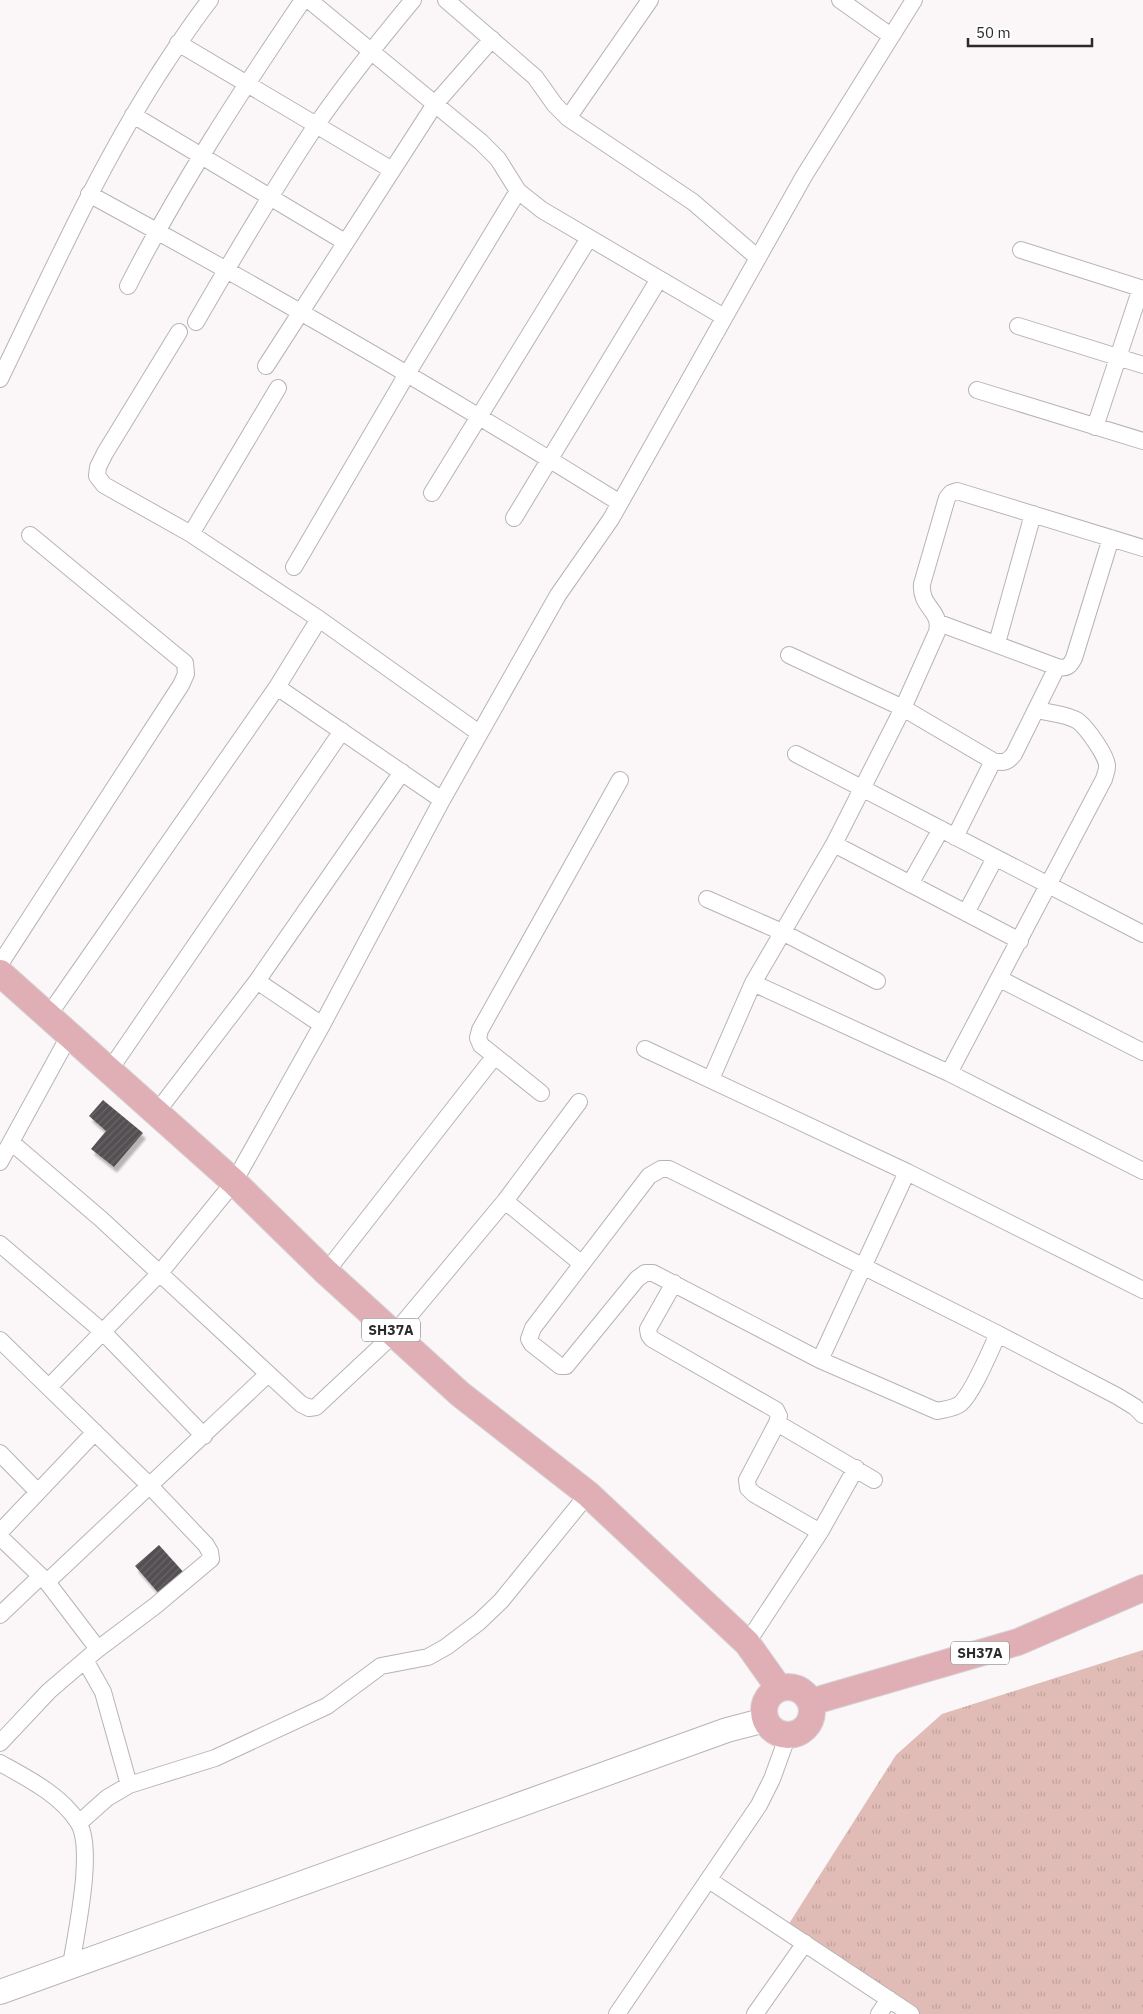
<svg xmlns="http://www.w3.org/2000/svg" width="1143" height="2014" font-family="'IBM Plex Sans',sans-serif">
	<defs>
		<pattern id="park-tufts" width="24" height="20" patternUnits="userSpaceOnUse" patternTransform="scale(1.25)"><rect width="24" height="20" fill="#e1bcb6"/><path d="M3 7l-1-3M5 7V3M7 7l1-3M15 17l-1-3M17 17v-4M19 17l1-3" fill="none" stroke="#c1a29d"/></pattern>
		<pattern id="building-hatch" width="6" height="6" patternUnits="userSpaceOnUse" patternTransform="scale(1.25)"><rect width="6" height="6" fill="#535052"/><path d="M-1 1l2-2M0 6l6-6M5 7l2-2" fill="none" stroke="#696668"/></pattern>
		<filter id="shadow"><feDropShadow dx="3" dy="5.5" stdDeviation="1" flood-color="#0004"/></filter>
	</defs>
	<rect width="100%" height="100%" fill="#fbf6f8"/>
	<!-- park -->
	<path fill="url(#park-tufts)" d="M1143,1650V2014H909L785,1930L896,1755L942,1714Z"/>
	<!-- building -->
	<path fill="url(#building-hatch)" filter="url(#shadow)" d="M103,1100L143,1133L114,1167L91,1149L106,1131L89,1116Z
		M159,1545L186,1575L161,1596L135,1566Z"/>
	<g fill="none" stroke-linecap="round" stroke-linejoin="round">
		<defs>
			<path id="street" d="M309,0L481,142L498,159L518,191L542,210L724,317
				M446,0L535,77L555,105L568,118L693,202L758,258
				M840,0L891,36
				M178,43L392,170
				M133,115L345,242
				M568,118L650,0
				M89,194C269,292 447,395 620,503
				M1021,250L1143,289
				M128,286C179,186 240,93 303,0
				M196,322C234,256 273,190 315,127C345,83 379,41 413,0
				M1018,326L1143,365
				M179,332L105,453L98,467L97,476L104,485L191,534L319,619L479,733
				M266,366L435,104L492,39
				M0,379C50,276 96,172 158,75C175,49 191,24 210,0
				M977,390L1143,441
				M1095,427L1141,288
				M432,493L589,238
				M514,518L659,279
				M191,534L278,388
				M294,567L407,374L518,191
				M939,623L1057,667C1067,669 1070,666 1074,658L1111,538
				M997,643L1033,514
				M789,655L903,708L993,761C1003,763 1007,763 1014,754L1057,667
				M277,687L442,800
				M796,754L1143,934
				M955,837L993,761
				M834,844L1020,941
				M910,884L941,829
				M707,899L782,932L877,981
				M966,913L995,858
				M0,964L181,685L186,674L185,663L30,535
				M1000,979L1143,1052
				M257,981L322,1025
				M753,983L949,1073L1143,1171
				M48,1016L277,687L319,619
				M645,1049L907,1172L1143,1290
				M109,1071L342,731
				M949,1073L1104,779C1105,775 1107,771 1107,767C1108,757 1087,728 1078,721C1067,714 1049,713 1037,710
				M711,1079L753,983L834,844L903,708L937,632C942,610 920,608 922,584L947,498L951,493L957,491L1143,548
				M541,1093L481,1045L478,1038L480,1030L620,780
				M156,1113L257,981L402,772
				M11,1142L101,1219L301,1404L309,1408L316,1407L394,1334L505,1201L579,1102
				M0,1162L69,1036
				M505,1201L582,1264
				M0,1244L103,1332L204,1436
				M326,1272L494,1057
				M674,1283L648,1329L649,1335L652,1339L776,1410L779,1416L777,1423L747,1480L748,1488L754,1494L820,1532
				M998,1334C990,1351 973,1393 960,1404C953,1409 945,1409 937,1411L820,1360L653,1273H645L637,1279L566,1366H560L532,1344L529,1339L533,1328L649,1176L661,1169H669L998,1334L1117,1396L1135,1407L1143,1415
				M0,1340L150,1486L206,1545L210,1552L211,1559L155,1606L98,1649L49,1691L0,1743
				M820,1360L907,1172
				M49,1387L159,1274L234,1182L322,1025L442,800L558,595L611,519L804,176L914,0
				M777,1423L874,1480
				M0,1453L38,1492
				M0,1532L95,1432
				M0,1537L47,1582L98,1649
				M47,1582L268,1374
				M0,1615L41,1576
				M747,1643L820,1532L856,1468
				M85,1660L103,1692L129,1785
				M0,1763C27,1778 61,1795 78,1822C95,1848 76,1933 71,1965
				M79,1823L107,1798L129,1785L215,1758L327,1706L381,1666L428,1657L446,1647L479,1622L501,1601L588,1494
				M709,1880L911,2014
				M617,2014L759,1805L772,1779L788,1735
				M755,2014L805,1943
				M879,2014L889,1999"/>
			<path id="secondary" d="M0,1992L727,1730L765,1720"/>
			<path id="primary" d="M0,973L234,1182L326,1272L460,1394L588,1494L747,1643L779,1688
				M764 1711a24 24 0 1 1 48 0a24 24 0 1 1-48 0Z
				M811,1702L1018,1642L1143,1588"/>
		</defs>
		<!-- street casing -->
		<use href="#street" stroke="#b8b3b5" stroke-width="18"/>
		<!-- secondary casing -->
		<use href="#secondary" stroke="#b8b3b5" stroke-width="26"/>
		<!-- primary casing -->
		<use href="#primary" stroke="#d5d4d4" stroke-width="28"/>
		<!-- street -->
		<use href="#street" stroke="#fff" stroke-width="16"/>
		<!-- secondary -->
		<use href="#secondary" stroke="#fff" stroke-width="24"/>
		<!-- primary -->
		<use href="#primary" stroke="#e0afb6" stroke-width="26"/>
	</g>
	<g text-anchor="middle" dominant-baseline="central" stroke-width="5" stroke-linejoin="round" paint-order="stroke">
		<!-- shield labels -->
		<g fill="#fff" stroke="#6b696a" stroke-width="1">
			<rect x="362" y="1318.5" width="58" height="23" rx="4"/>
			<rect x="951" y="1641.5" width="58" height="23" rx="4"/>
		</g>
		<g font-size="14" font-weight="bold" fill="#2b292a">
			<text x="391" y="1330">SH37A</text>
			<text x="980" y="1653">SH37A</text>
		</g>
	</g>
	<!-- scale -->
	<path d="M968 38v8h124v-8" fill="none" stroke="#2b292a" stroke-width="2.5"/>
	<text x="976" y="38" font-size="15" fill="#2b292a" stroke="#ffffff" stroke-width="4" paint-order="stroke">50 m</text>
</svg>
